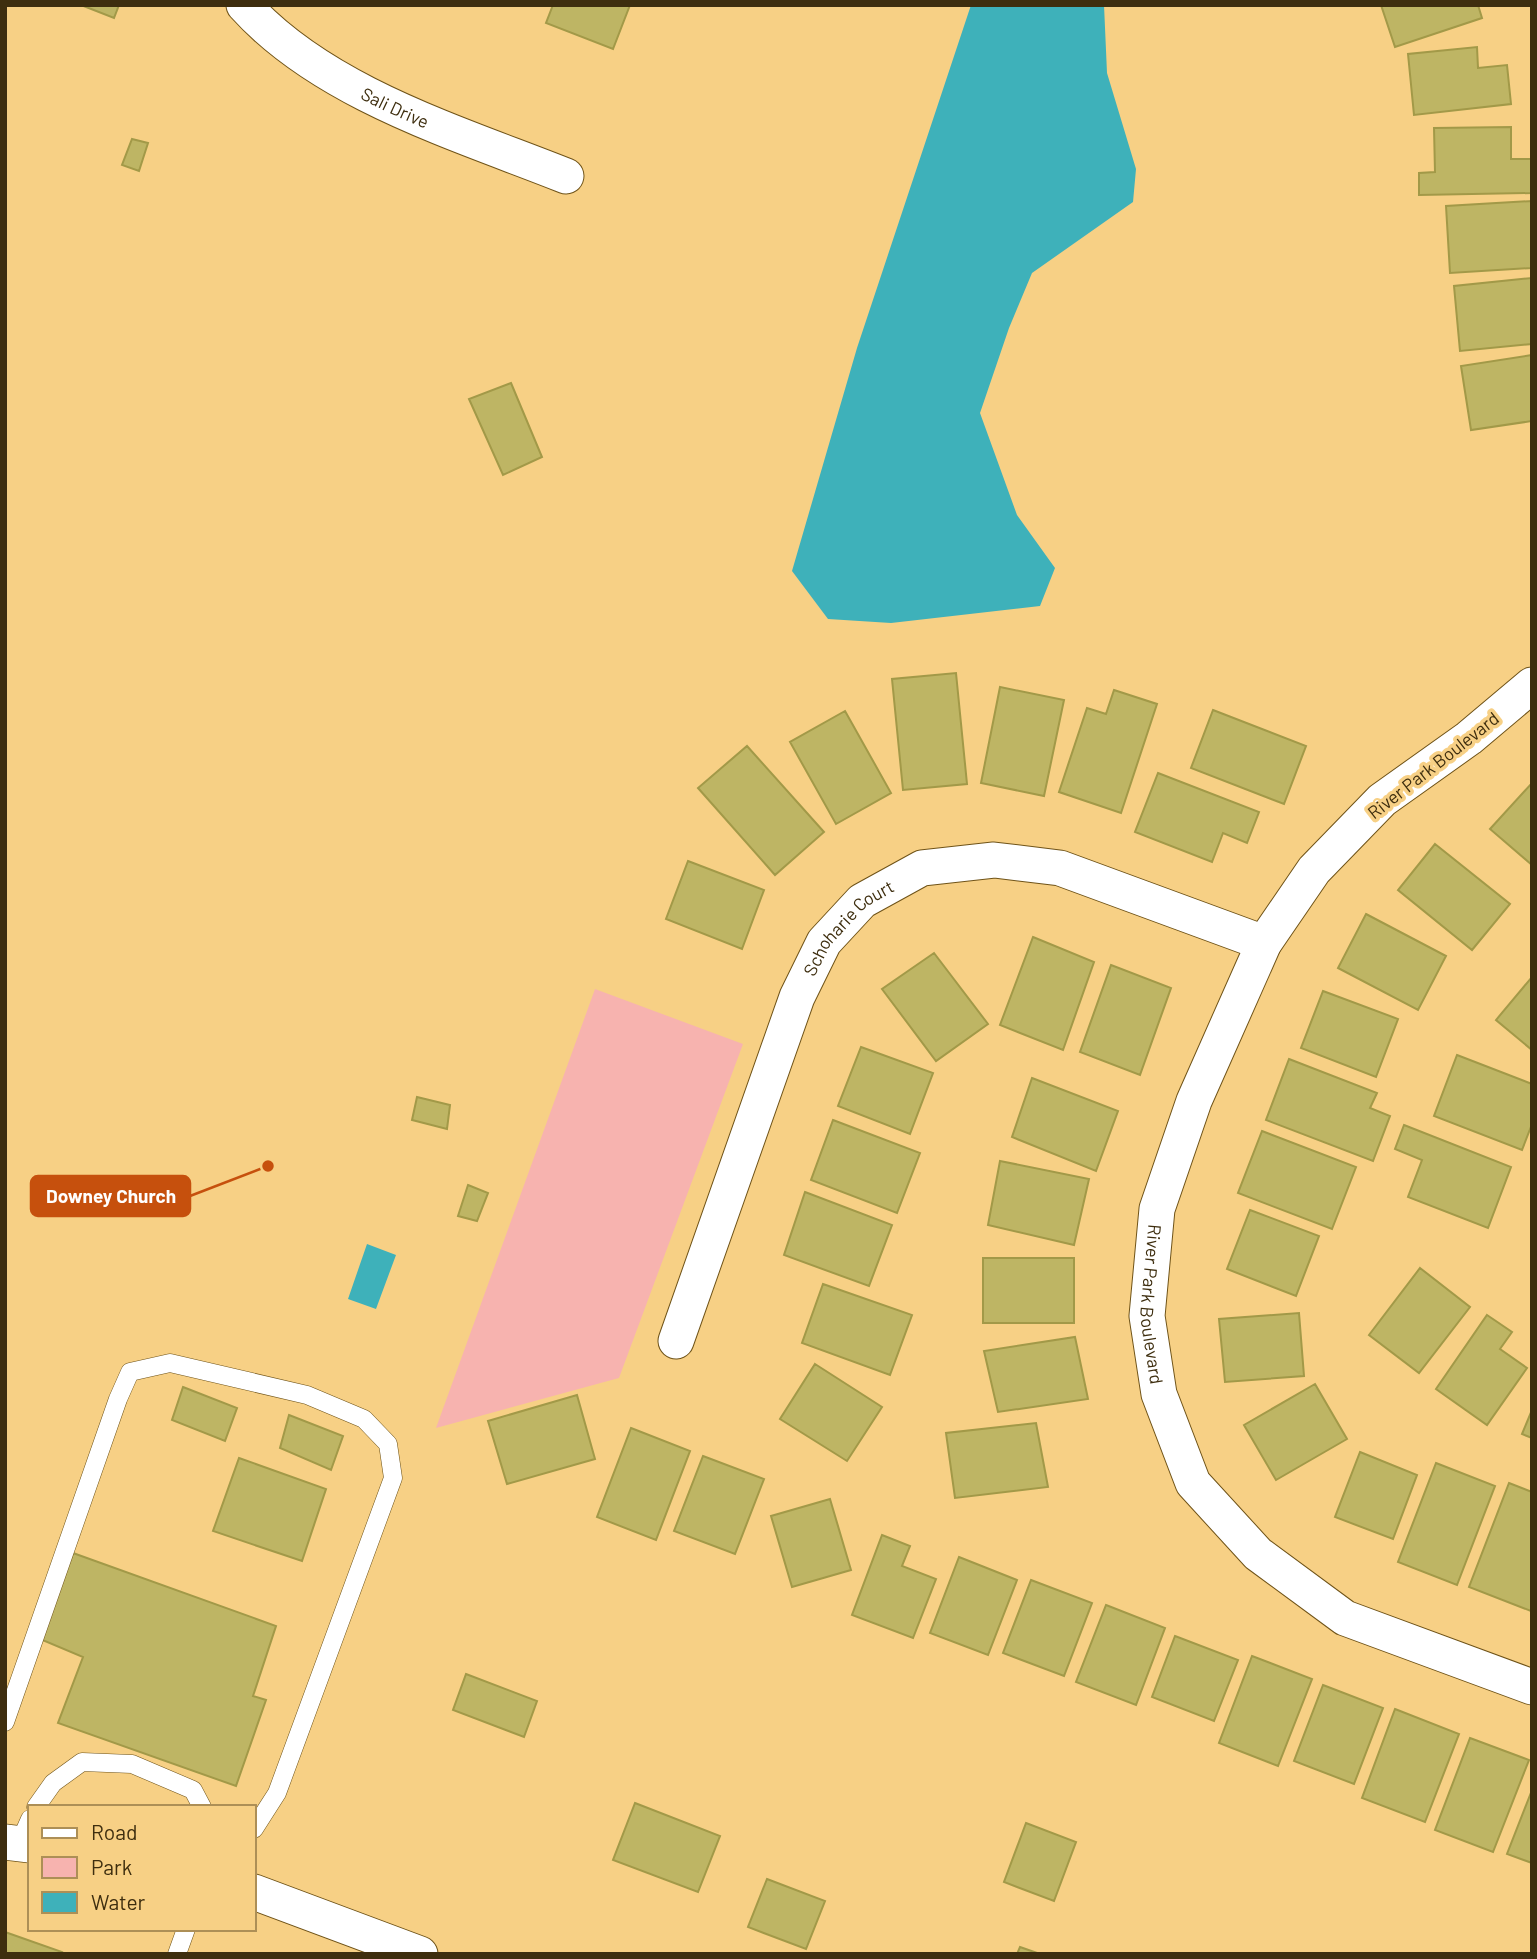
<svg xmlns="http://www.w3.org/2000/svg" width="1537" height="1959" font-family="Barlow,sans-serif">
	<rect width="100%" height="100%" fill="#f7d085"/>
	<!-- green -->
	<path fill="#f7b3af" d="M595,989L743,1044L619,1378L436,1428Z"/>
	<!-- water -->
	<path fill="#3eb1ba" d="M971,5H1104L1107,73L1136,169L1133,202L1032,273L1009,328L980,413L1017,515L1055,568L1040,606L891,623L828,619L792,571L857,348Z
		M367,1244L396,1255L376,1309L348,1299Z"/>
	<!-- building -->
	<path fill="#beb564" stroke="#a29948" stroke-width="2" d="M81,5H119L114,18Z
		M553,5H630L613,49L546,23Z
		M1381,5H1478L1482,18L1395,47Z
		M1477,47L1478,68L1507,65L1511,104L1414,115L1408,54Z
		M1511,127V159H1532V193L1419,195V173L1435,172L1434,128Z
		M132,139L148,143L139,171L122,165Z
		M1532,201V268L1450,273L1446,206Z
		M1532,278V344L1460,351L1454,286Z
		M1532,355V421L1471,430L1461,366Z
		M511,383L542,457L503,475L469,399Z
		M956,673L967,784L903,790L892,679Z
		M1000,687L1064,700L1044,796L981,783Z
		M1114,690L1157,704L1121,813L1059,792L1087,708L1106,714Z
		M1213,710L1306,746L1284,804L1191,768Z
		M845,711L891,793L836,824L790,742Z
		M747,746L824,832L775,875L698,788Z
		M1158,773L1259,812L1247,843L1223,833L1212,862L1135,832Z
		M1532,783V865L1490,829Z
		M1435,844L1510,904L1472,950L1398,890Z
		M688,861L764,890L742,949L666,919Z
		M1366,914L1446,956L1418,1010L1338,968Z
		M1033,937L1094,962L1063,1050L1000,1025Z
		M934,953L988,1024L936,1061L882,989Z
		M1111,965L1171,988L1140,1075L1080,1052Z
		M1532,977V1050L1496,1020Z
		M1323,991L1398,1019L1376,1077L1301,1048Z
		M861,1047L933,1073L910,1134L838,1106Z
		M1457,1055L1532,1084V1124L1522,1150L1434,1116Z
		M1289,1059L1377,1093L1370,1108L1390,1116L1373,1161L1266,1120Z
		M1032,1078L1118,1111L1096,1171L1012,1137Z
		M417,1097L450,1105L447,1129L412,1120Z
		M833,1120L920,1153L897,1213L811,1180Z
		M1404,1125L1511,1167L1488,1228L1408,1197L1422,1160L1395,1149Z
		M1262,1131L1356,1167L1332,1229L1238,1193Z
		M1000,1161L1089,1179L1074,1245L988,1225Z
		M468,1185L488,1193L477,1221L458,1216Z
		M805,1192L892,1225L869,1286L784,1255Z
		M1250,1210L1319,1236L1296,1296L1227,1269Z
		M983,1258H1074V1323H983Z
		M1420,1268L1470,1307L1419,1373L1369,1335Z
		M823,1284L912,1315L890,1375L802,1343Z
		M1299,1313L1304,1376L1225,1382L1219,1319Z
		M1487,1315L1512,1332L1500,1349L1527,1368L1487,1425L1436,1389Z
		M1075,1337L1088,1399L998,1412L984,1351Z
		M815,1364L882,1407L847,1461L780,1419Z
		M1315,1384L1347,1439L1276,1480L1244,1425Z
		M183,1387L237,1408L225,1441L172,1420Z
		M577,1395L595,1459L507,1484L488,1421Z
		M1532,1410V1438L1522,1434Z
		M289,1415L343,1436L331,1470L280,1448Z
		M1036,1423L1048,1487L955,1498L946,1433Z
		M631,1428L690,1451L656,1540L597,1517Z
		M1360,1452L1417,1475L1393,1539L1335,1517Z
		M703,1456L764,1479L735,1554L674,1531Z
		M239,1458L326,1489L302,1561L213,1531Z
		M1436,1463L1495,1486L1457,1585L1398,1562Z
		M1509,1483L1532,1492L1531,1611L1469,1587Z
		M830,1499L851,1570L792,1587L771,1516Z
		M882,1535L910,1546L902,1566L936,1579L913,1638L852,1615Z
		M73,1553L276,1626L253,1696L266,1700L236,1786L58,1723L83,1657L40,1639Z
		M959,1557L1017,1580L988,1655L930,1633Z
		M1031,1580L1092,1603L1064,1676L1003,1653Z
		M1106,1605L1165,1628L1136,1705L1076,1682Z
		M1175,1636L1238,1660L1214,1721L1152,1697Z
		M1252,1656L1312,1679L1278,1766L1219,1743Z
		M466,1674L537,1701L524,1737L453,1710Z
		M1323,1685L1383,1708L1354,1784L1294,1761Z
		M1395,1709L1459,1734L1425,1822L1362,1798Z
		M1470,1738L1529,1760L1493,1852L1435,1830Z
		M1532,1790V1863L1507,1854Z
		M635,1803L720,1836L698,1892L613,1860Z
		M1026,1823L1076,1842L1054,1901L1004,1882Z
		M767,1879L825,1901L806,1949L748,1927Z
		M5,1932L62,1952L61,1954H5Z
		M1020,1947L1040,1954H1017Z"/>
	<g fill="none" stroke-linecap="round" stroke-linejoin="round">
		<defs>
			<path id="service" d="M5,1722L118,1399L130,1372L170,1363L307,1395L364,1419L388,1444L393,1478L277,1793L254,1829
				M36,1807L53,1783L82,1762L132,1764L193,1790L202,1807
				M19,1844L30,1819
				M177,1954L186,1929"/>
			<g id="minor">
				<path id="s1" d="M244,5C323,93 458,133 566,176"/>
				<path id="s2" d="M1532,685L1469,738L1382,800L1314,870L1264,943L1194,1101L1157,1209L1147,1316L1159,1394L1193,1483L1258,1554L1345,1618L1532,1687"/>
				<path id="s3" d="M676,1341L797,997L824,942L862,901L922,868L994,860L1060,868L1264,943"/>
				<path d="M5,1842L30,1845"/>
				<path d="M254,1892L420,1954"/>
			</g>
		</defs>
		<!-- service casing -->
		<use href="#service" stroke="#6f5318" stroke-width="19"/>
		<!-- minor casing -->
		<use href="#minor" stroke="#6f5318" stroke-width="37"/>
		<!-- service -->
		<use href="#service" stroke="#fff" stroke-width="18"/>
		<!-- minor -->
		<use href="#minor" stroke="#fff" stroke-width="35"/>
	</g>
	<g text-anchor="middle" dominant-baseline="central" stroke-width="7" stroke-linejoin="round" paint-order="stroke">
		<!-- street labels -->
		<g font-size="18" fill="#3e2e0f" stroke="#f7d085">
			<text stroke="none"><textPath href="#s1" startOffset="184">Sali Drive</textPath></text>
			<text transform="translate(1433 765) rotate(-38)">River Park Boulevard</text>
			<text stroke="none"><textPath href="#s3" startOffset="453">Schoharie Court</textPath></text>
			<text stroke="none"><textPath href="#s2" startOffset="758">River Park Boulevard</textPath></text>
		</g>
	</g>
	<!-- callouts -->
	<path fill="none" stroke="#c6500d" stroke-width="2.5" d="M268 1166L190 1196"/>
	<circle fill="#c6500d" stroke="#f7d085" stroke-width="2.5" cx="268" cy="1166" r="7"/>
	<rect fill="#c6500d" stroke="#c6500d" stroke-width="2.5" x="31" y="1176" width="159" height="40" rx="7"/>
	<g font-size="19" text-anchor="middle" font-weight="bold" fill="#fff">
		<text x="111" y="1203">Downey Church</text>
	</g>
	<!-- border -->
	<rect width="1537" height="1959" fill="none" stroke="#3e2e0f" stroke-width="14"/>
	<!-- legend -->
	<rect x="28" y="1805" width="228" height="126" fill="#f7d085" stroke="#ad8f56" stroke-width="2"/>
	<rect x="42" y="1828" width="35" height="10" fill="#ffffff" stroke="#ad8f56" stroke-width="2"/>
	<text x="91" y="1840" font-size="21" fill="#3e2e0f">Road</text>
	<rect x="42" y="1857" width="35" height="21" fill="#f7b3af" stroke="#ad8f56" stroke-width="2"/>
	<text x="91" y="1875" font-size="21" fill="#3e2e0f">Park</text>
	<rect x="42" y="1892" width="35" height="21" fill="#3eb1ba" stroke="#ad8f56" stroke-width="2"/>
	<text x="91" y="1910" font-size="21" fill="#3e2e0f">Water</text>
</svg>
